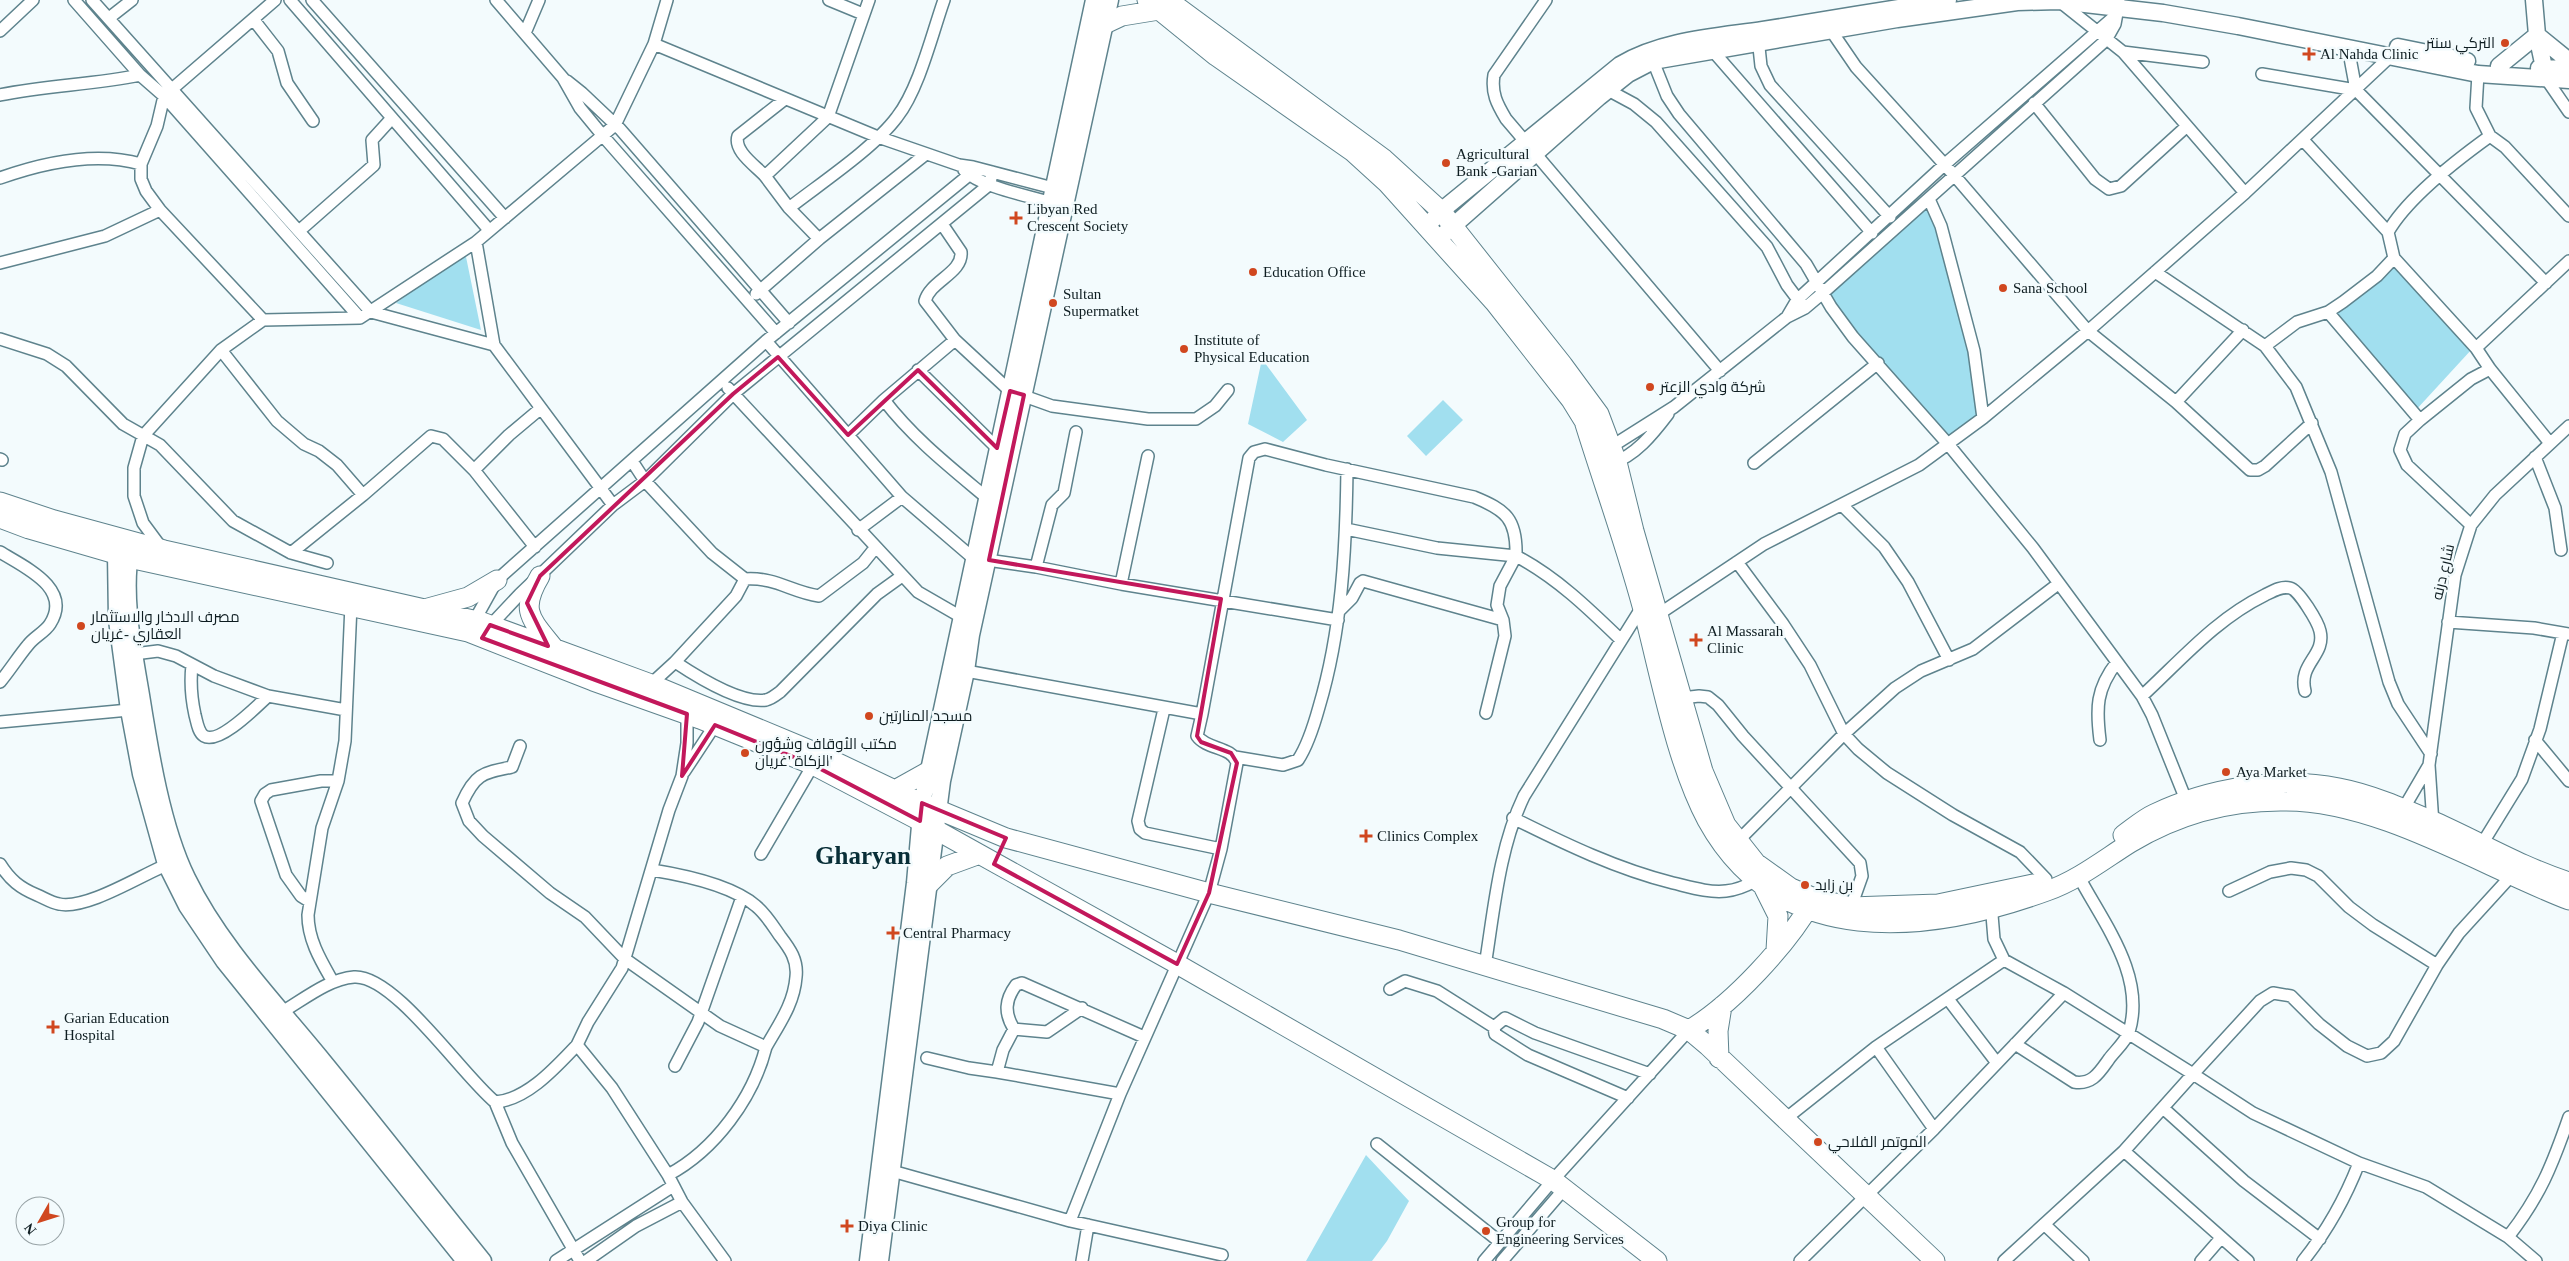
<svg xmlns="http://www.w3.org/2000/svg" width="2569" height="1261" font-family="'Times New Roman',Cairo,serif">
	<rect width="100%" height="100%" fill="#f3fbfd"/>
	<!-- green -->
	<path fill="#a1dfef" d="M1929,200L1973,350L1981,417L1948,442L1879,362L1825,292Z
		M465,252L481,330L396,303Z
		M2395,263L2472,349L2415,411L2333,314Z
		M1262,359L1307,420L1283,442L1248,424Z
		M1443,400L1463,420L1426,456L1407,436Z
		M1366,1155L1409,1201L1387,1241L1372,1261H1306Z"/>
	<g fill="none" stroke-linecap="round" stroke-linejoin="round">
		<defs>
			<path id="street" d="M74,0L140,75L164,96L360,318
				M92,0L371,312L494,345
				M275,0L164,96L157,126L141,164V179L146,191L160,210L263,320L360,318L476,242L494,345L613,505
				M290,0L489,230
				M312,0L505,218
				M496,0L563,78L580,108L603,136L776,333
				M829,0L863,14
				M869,0L828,117L765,176L789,208L819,239L926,154
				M1546,0L1494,75C1491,93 1497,104 1506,119L1720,371
				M2059,1L2123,52L2245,193
				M109,18L132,0
				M253,19L278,51L287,83L313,121
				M1828,26L1856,67L1954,175L2088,331L2176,402L2250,470H2258L2265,466L2312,423
				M0,31L33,0
				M525,33L539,0
				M1758,38L1761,66L1770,85L1890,217
				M654,44L878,137L959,165L973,167L1053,188
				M2348,47L2356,90L2546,283
				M1712,50L1872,233
				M2123,52L2203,62
				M1651,56L1667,96L1679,114L1806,264L1831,307L1853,337L1948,444L2033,548L2117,662C2096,689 2096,708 2100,740
				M2262,74L2356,90
				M2478,74L2476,108L2490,136L2505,147L2569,216
				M2547,80L2569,112
				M567,81L582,93L620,129L789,323
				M1608,90L1634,104L1656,122L1767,247L1787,285L1802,305
				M0,95C46,85 93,85 140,75
				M2034,103L2095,179L2109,189L2121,186L2187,126
				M2303,140L2388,232L2394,258L2476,348L2490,369L2549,442
				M964,170C981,187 1025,195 1049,202
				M765,176C756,166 733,151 738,136L785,99
				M0,178C45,162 95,151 141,164
				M1929,199L1941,226L1974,351L1983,418
				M789,208C821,183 874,148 897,117C919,89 932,34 944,0
				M942,224L961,252C963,273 930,281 925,301L955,340L1010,391L1052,406L1148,419H1196L1215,406L1228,390
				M299,231L374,165L372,140L392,118
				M2388,232C2408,197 2458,159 2490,136
				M476,242L615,125L654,44L667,0
				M0,263L105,236L160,210
				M2155,272L2265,346L2296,387L2331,472L2389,682L2398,704L2431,754
				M756,294L819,239
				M2328,312L2420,420L2471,379L2490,369
				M1787,317L1797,300L1944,165L2115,16
				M0,339L47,354L66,366L123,424L160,445L233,521L291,553L327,563
				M766,341L902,497L973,558L1036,567L1121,584L1338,620
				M2265,346L2297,322L2328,312L2343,302L2377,276L2394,258
				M2476,348L2569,261
				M221,350L277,421L304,444L319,451L337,465L363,495
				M918,370L997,448
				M728,388L918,592L963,618
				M884,400C913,438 950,467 987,498
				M2176,402L2243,330
				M2420,420L2405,434L2400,450L2407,465L2471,525
				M848,435L884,400L955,340
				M1606,450L1674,407L1787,317L1805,308L1824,292L2106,40L2115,24L2119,2
				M2535,457L2555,508L2561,550
				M0,459L2,460
				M632,461L645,481L712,553L745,579L736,596L675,662C696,676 740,704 766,700C771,699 776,695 780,692L877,594L902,576
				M1754,463L1878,363
				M1611,464C1636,455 1652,435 1668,414
				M474,470L509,435L540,409
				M1842,505L1884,547L1908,582L1949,660
				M858,530L902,497
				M163,550L143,523L134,496V468L143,436L221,350L263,320
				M0,552C24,567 73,588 50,624C45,632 34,637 28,645C18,657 10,670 0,682
				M291,553L363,495L431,436L443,439L474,470L535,547
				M1737,562L1783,624L1810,665L1844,734L1858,749L1887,773L1953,815L2020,852L2046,879
				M1036,567L1052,505L1064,493L1076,432
				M745,579C776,577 791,592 819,596L863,563L875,548
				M1121,584L1148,456
				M1339,611L1352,598L1360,583L1363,581L1503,620
				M1659,614L1764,544L1919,465L1983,418L2088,331L2245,193L2393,54
				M2448,622L2534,628L2569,634
				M472,625L497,580L766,341L969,175L973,167
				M488,628L520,594L613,505L645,481L733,394L990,184L992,172
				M134,654L158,651L176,656L214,676L268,696L346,710
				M2117,662L2142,696L2152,715L2186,800
				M192,665C190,683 191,697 195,715C197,722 198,732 204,736C219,745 257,706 268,696
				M966,671L1202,714L1249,458L1254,452L1265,449L1326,465L1474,497C1506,510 1517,519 1516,556L1437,548L1346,529
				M651,684L675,662
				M2142,696C2182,659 2216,619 2265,595C2273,591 2281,586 2290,588C2299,590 2318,622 2320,631C2326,656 2298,663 2305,691
				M1682,698L1699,696L1708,697L1718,705L1743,736L1860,863L1862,876L1851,907
				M1164,709L1138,821L1140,829L1145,833L1221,849
				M1486,713L1505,636L1503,620L1497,605L1500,586L1516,556C1556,577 1588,608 1620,639
				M687,714V743L682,776L669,810L622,968L588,1022L577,1045L612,1088L668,1175L682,1202L725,1261
				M0,722L129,710
				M2535,740L2569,781
				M520,746L512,767C482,773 475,774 462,803L469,821L483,836L550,893L585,917L625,959L720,1026L766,1047C779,1024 794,1004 796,977C798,960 790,949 780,936C773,926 766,914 756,906C732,885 683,875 652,870
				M1235,757L1283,765L1298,760C1308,745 1314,725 1319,707C1342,630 1346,549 1347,469
				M684,772L715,725
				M2401,813L2429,765
				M1513,818C1565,844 1617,869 1673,883C1690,887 1709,893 1726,891C1737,890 1746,886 1755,881
				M2433,824L2429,765L2455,575L2471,525L2495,495L2569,426
				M1737,842L1844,734L1895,688L1921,671L1973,649L2058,584
				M2482,844L2522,779L2540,729L2563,633
				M761,854L813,765
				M0,864C10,880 20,888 37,895C44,898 52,903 59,904C88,910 144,873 173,862
				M2229,891L2270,872L2291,868L2306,870L2318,876L2349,907L2373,925L2437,965
				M309,901L301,896L286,875L261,801L265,794L271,790L321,781H338
				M2004,960L2064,993
				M1485,966C1494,910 1499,848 1524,796L1642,607
				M333,982C321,961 308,940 308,915L322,828L338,781L345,741L351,605
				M1390,989L1405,981L1437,991L1494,1027
				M1948,999L1997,1063
				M282,1012C303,1000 328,979 354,977C394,974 462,1075 495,1102C527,1100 556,1067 577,1045
				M1014,1029L1047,1032L1082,1008
				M2015,1044L2074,1082C2092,1085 2099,1073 2109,1059C2115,1051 2126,1041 2129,1032C2146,976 2104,924 2079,877
				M1876,1047L1934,1129
				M927,1058L969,1068L997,1072L1003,1050L1014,1029C1004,1013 1005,1000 1016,985L1022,983L1144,1037
				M675,1066L698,1022L742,897
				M997,1072L1120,1094
				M1628,1098L1528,1055L1495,1034L1494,1027L1505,1018L1535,1033L1650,1074
				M495,1102L512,1143L580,1261
				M2163,1108L2244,1181L2320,1239
				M1784,1120L1876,1047L2004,960L1994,939L1991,903
				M1377,1144L1500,1242
				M2124,1151L2193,1074L2253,1113L2359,1163L2426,1187L2508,1237L2536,1261
				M892,1171L1070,1221L1222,1255
				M668,1175C715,1150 753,1098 766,1047
				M1070,1221L1120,1094L1209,893L1221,849L1237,763C1232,746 1207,750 1197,736L1202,714
				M2044,1224L2083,1261
				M2508,1237C2540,1196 2552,1166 2569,1117
				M556,1261L673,1186
				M586,1261L636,1226L682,1202
				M1082,1261L1088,1225
				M1484,1261L1553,1180L1689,1030
				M1502,1261L1565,1188
				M1800,1261L1934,1129L2064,993L2193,1074L2260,1001L2273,993L2291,996L2319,1024L2347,1046L2367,1056L2381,1053L2394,1041L2437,965L2459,933L2511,876
				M2004,1261L2124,1151L2248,1261
				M2201,1261L2221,1238
				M2303,1261C2327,1231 2345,1199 2359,1163"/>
			<path id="secondary" d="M2534,0L2537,35L2546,77
				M2398,47L2467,61
				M2499,66L2537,35L2569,61
				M2539,68L2569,69
				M1427,226L1441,211L1620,65C1662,40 1715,37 1763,30C1825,20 1886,10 1948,0
				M1444,234L1599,97L1628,74L1653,61L1897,19L2017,2L2059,1L2163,13L2238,26L2478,74L2569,80
				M118,542L116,554L117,620L129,710L141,774L166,864L187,906L224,961L465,1261
				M131,547C122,594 133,648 141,695C150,752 162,827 187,878C220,946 276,1003 323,1061C377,1127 429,1194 483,1261
				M868,1261L915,883L922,803L1094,0
				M880,1261L942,781L966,671L971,635L1110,0"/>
			<path id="primary" d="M1147,0L1216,56L1353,152L1387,183L1495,303L1571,400L1584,421C1604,486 1628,551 1645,617C1661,680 1677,764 1707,820C1779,951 1926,935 2047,891C2078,880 2103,860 2130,843C2178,814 2231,800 2286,801C2379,801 2483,867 2569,900
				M1168,0L1384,159L1441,211L1563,365L1599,414L1617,462L1634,531L1703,771L1726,825L1756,863L1791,888L1814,898L1851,907L1938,904L2033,884
				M1105,24L1122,16L1159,10
				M0,502L54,520L164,550L482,622L651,684L817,753L922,803L1006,838L1209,893L1399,940L1663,1019L1689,1030L1708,1046L1935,1261
				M0,518L29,529L129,558L468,632L593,681L700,719L813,765L920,821L1177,964L1553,1180L1657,1261
				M540,576C519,611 531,619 554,648
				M428,608L468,597L497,580
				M895,790L929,771
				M2123,835C2133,828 2143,819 2154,814C2209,788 2279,776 2339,788C2371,794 2405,809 2435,822C2480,842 2522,867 2569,882
				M929,884L947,866L977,855
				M1764,888L1778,916L1776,950
				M1689,1030C1733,1004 1788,944 1813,900
				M1719,1058L1718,1031L1722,1006"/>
		</defs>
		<!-- street casing -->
		<use href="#street" stroke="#5e838d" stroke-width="14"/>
		<!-- secondary casing -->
		<use href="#secondary" stroke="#5e838d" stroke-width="19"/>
		<!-- primary casing -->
		<use href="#primary" stroke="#5e838d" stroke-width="21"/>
		<!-- street -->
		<use href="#street" stroke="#fff" stroke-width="11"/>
		<!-- secondary -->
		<use href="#secondary" stroke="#fff" stroke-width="16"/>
		<!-- primary -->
		<use href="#primary" stroke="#fff" stroke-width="19"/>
	</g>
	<!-- marked area -->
	<path fill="none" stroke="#c2185b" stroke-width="4" stroke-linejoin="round" d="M778,357L848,435L918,370L997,448L1010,391L1024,395L989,560L1221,599L1197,736L1201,742L1231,753L1237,763L1209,893L1177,964L994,864L1006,838L922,803L920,821L813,765L715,725L682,776L687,714L482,638L490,625L548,646L527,603L540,576L733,394Z"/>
	<!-- markers -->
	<g fill="#d0471f" stroke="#f3fbfd" stroke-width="2">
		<circle cx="2505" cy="43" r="5"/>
		<path d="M2306.5 46.5h5v5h5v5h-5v5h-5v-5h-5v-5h5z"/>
		<circle cx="1446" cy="163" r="5"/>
		<path d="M1013.5 210.5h5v5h5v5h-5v5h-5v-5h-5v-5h5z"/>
		<circle cx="1253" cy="272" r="5"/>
		<circle cx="2003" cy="288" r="5"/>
		<circle cx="1053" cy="303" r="5"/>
		<circle cx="1184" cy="349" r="5"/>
		<circle cx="1650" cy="387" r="5"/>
		<circle cx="81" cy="626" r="5"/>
		<path d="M1693.5 632.5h5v5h5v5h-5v5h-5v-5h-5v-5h5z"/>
		<circle cx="869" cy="716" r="5"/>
		<circle cx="745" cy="753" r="5"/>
		<circle cx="2226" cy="772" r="5"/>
		<path d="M1363.5 828.5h5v5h5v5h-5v5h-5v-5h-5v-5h5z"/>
		<circle cx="1805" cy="885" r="5"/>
		<path d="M890.5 925.5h5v5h5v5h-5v5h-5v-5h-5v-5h5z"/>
		<path d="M50.5 1019.5h5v5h5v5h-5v5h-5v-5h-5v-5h5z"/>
		<circle cx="1818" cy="1142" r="5"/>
		<path d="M844.5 1218.5h5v5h5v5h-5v5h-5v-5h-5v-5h5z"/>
		<circle cx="1486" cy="1231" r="5"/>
	</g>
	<g text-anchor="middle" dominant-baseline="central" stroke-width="5" stroke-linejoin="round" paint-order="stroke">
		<!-- poi labels -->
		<g font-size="15" fill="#0e1d21" stroke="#f3fbfd" text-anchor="start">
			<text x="2495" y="43" text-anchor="end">التركي سنتر</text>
			<text x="2320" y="54">Al Nahda Clinic</text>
			<text x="1456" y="154">Agricultural<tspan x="1456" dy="17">Bank -Garian</tspan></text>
			<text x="1027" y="209">Libyan Red<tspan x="1027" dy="17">Crescent Society</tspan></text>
			<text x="1263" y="272">Education Office</text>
			<text x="2013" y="288">Sana School</text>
			<text x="1063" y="294">Sultan<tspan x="1063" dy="17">Supermatket</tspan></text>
			<text x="1194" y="340">Institute of<tspan x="1194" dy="17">Physical Education</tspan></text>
			<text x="1660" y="387">شركة وادي الزعتر</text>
			<text x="91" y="617">مصرف الادخار والاستثمار<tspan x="91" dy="17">العقاري -غريان</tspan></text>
			<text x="1707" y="631">Al Massarah<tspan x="1707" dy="17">Clinic</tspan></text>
			<text x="879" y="716">مسجد المنارتين</text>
			<text x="755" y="744">مكتب الأوقاف وشؤون<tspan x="755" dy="17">الزكاة 'غريان'</tspan></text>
			<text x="2236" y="772">Aya Market</text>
			<text x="1377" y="836">Clinics Complex</text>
			<text x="1815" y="885">بن زايد</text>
			<text x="903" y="933">Central Pharmacy</text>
			<text x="64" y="1018">Garian Education<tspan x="64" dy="17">Hospital</tspan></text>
			<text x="1828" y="1142">الموتمر الفلاحي</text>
			<text x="1496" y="1222">Group for<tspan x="1496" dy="17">Engineering Services</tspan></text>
			<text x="858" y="1226">Diya Clinic</text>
		</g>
		<!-- street labels -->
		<g font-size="15" fill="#0e1d21" stroke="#f3fbfd">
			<text transform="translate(2443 572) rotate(-77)">شارع درنه</text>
		</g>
		<!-- town labels -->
		<g font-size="25" font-weight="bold" fill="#082e37" stroke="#f3fbfd">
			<text x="863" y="855">Gharyan</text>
		</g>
	</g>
	<!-- north arrow -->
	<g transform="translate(40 1221) rotate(231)"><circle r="24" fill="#f3fbfd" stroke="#97a2a5"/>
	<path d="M0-4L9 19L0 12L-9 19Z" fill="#d0471f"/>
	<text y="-8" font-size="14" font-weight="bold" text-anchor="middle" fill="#0e1d21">N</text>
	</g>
</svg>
